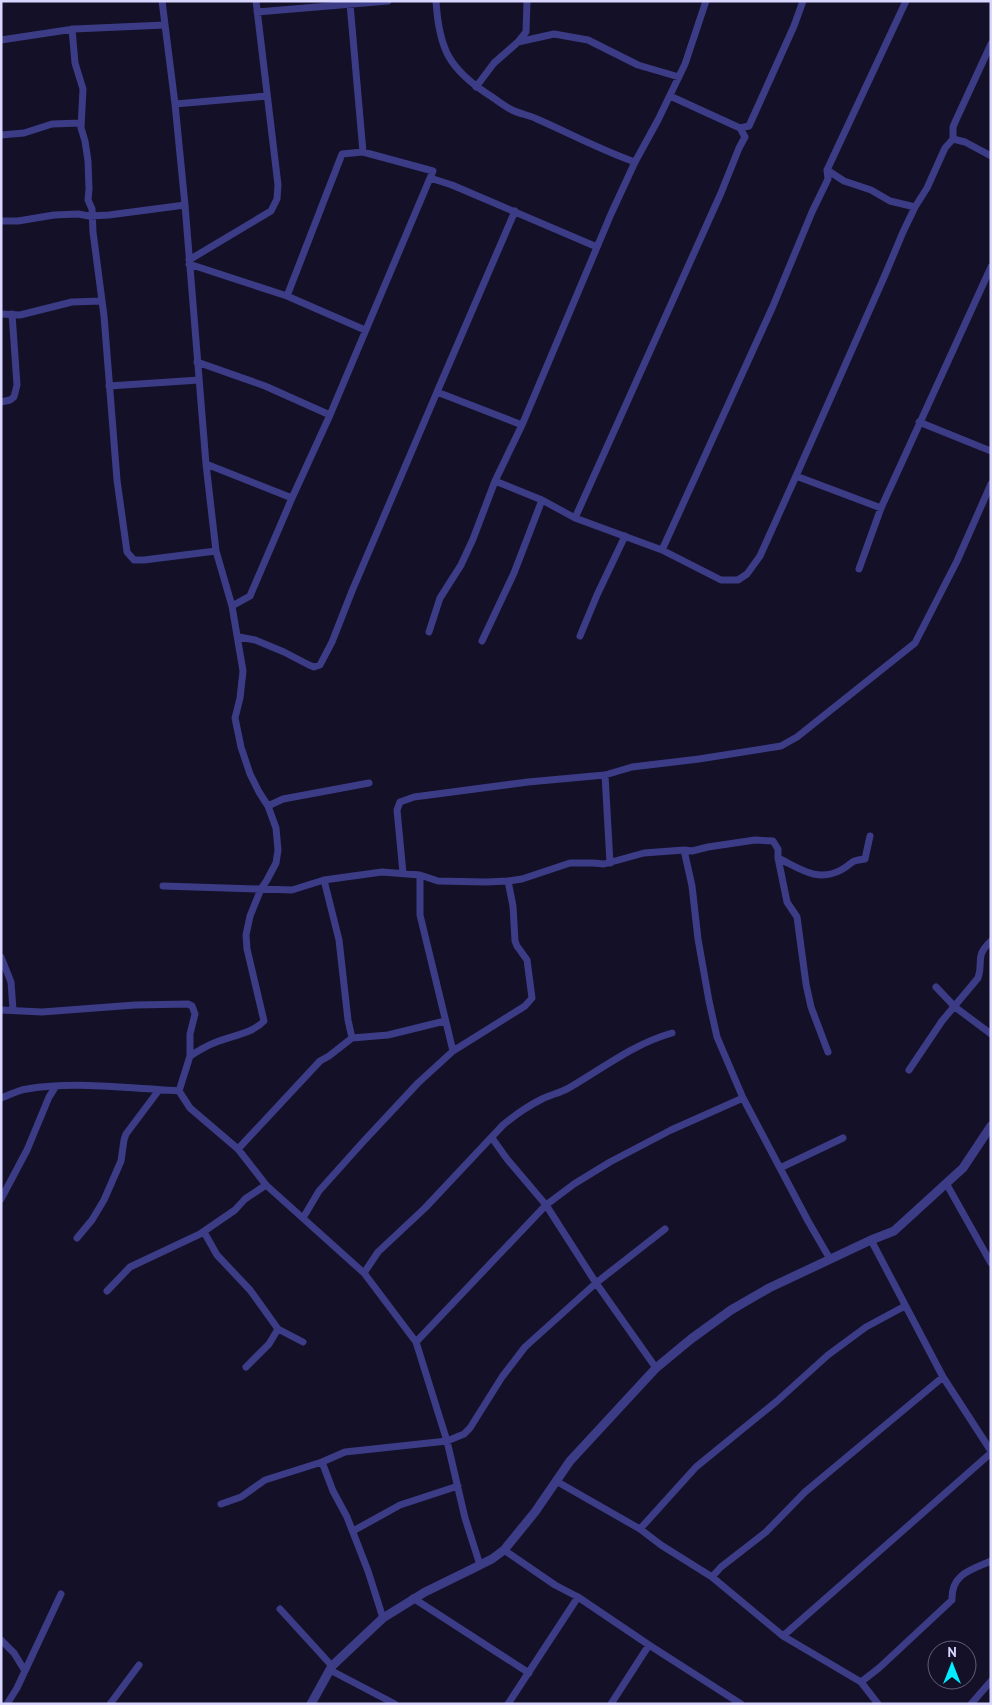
<svg xmlns="http://www.w3.org/2000/svg" width="992" height="1705" font-family="'PT Sans',sans-serif">
	<rect width="100%" height="100%" fill="#131027"/>
	<g fill="none" stroke-linecap="round" stroke-linejoin="round">
		<!-- minor -->
		<path stroke="#3b3b86" stroke-width="7" d="M162,1L175,104L185,205L206,464L216,551L232,606L243,671L240,698L235,718L241,747L250,774L259,792L268,806L276,828L278,850L276,863L267,880L261,889L250,916L246,935L247,949L264,1021C252,1034 230,1036 214,1043C206,1046 198,1051 190,1056
			M436,1C439,49 449,69 489,95C497,100 504,106 512,110C520,114 529,115 537,119C569,133 601,150 635,162
			M350,4L363,152
			M257,12L388,1
			M72,29L75,63L83,89L81,128L85,141L88,161L89,189L88,200L92,209L93,232L104,316L117,480L127,552L134,560H144L216,551
			M1,40L74,29L165,25
			M518,42L526,32L527,1
			M476,87L494,63L518,42L554,34L588,40L638,65L679,77
			M670,96L740,128L749,126L794,26L803,1
			M175,104L267,96
			M1,135L24,133L52,124L81,123
			M953,139L965,142L991,156
			M827,170L906,1
			M430,178L452,185L597,247
			M515,211L437,392L522,425
			M1,221H18L54,215L78,214L89,216L109,215L185,205
			M189,260L271,211L277,199L278,185L256,1
			M189,264L287,296L365,330
			M1,314L20,315L72,302L102,301
			M197,362L265,386L330,415
			M109,386L199,380
			M1,402L10,400L14,397L17,385L12,314
			M919,422L991,451
			M206,464L292,498
			M796,476L881,508
			M495,481L542,500L575,518L662,550L721,580H738L747,574L760,556L796,476L885,275L903,232L915,207L927,188L945,148L953,139V127L956,120L991,44
			M575,518L721,193L739,148L745,137L740,128
			M662,550L773,306L812,212L828,179L827,170L844,181L871,190L890,201L915,207
			M859,569L881,508L991,267
			M232,606L250,596L292,498L330,415L433,171L363,152L342,154L287,296
			M429,632L440,598L461,565L473,539L495,481L522,425L611,214L635,162L658,120L685,64L706,1
			M580,636L597,595L625,536
			M239,637L255,640L284,652L309,665L314,667L320,665L332,642L352,591L437,392
			M482,641L514,573L542,500
			M605,775L610,863
			M268,806L283,799L369,783
			M684,850L692,886L698,939L709,1001L717,1037L743,1098L808,1221L830,1259
			M778,858C799,868 817,883 841,870C854,863 848,861 865,859L870,836
			M403,873L397,810L400,802L414,797L528,782L605,775L632,767L699,759L781,746L797,737L915,643L957,561L991,484
			M420,875V915L453,1051
			M163,886L292,890L324,880L382,872L420,875L438,881L486,882L508,881L522,879L570,863H593L604,864L644,853L684,850L692,851L708,847L755,840L773,841L778,849V858L787,902L797,917L806,984L811,1007L828,1052
			M1,957L11,982L13,1010
			M936,987L955,1007L991,1034
			M1,1010L42,1012L135,1005L188,1004L192,1006L195,1014L190,1034V1056L179,1091
			M352,1038L388,1035L445,1021
			M909,1070L942,1021L978,978C984,961 974,957 991,941
			M179,1091L190,1108L238,1149L266,1185L364,1273L416,1342L447,1441L465,1518L480,1565
			M1,1098C10,1095 18,1090 27,1089C73,1081 132,1088 179,1091
			M492,1138L507,1159L546,1205L596,1283L656,1368
			M238,1149L320,1061L329,1056L352,1038L348,1020L339,940L324,880
			M780,1168L843,1138
			M946,1183L991,1263
			M1,1199L27,1150L49,1097L56,1086
			M303,1218L319,1191L362,1143L418,1083L453,1051L525,1006L532,998L527,960L517,946L515,941L513,906L508,881
			M204,1232L217,1255L250,1290L278,1329L303,1342
			M77,1238L92,1220L104,1200L121,1161L124,1140L126,1134L159,1090
			M871,1240L943,1377L991,1451
			M364,1273L378,1252L425,1208L503,1125C515,1115 528,1106 542,1099C550,1095 559,1093 567,1089C602,1069 633,1044 672,1033
			M107,1291L130,1267L200,1234L235,1210L245,1199L266,1185
			M416,1342L546,1205L574,1184L610,1162L671,1130L743,1098
			M246,1367L269,1344L278,1329
			M322,1462L333,1491L347,1517L368,1571L383,1618
			M556,1481L640,1529L661,1545L712,1577L783,1636L861,1682L878,1704
			M221,1504L241,1497L265,1480L322,1462L345,1452L447,1441L464,1434L470,1428L502,1377L525,1347L596,1283L665,1229
			M640,1529L696,1467L777,1401L828,1355L866,1327L905,1306
			M353,1531L400,1505L458,1486
			M504,1550L555,1585L578,1597L649,1645L741,1704
			M712,1577L721,1567L766,1532L805,1492L943,1377
			M413,1598L529,1673
			M280,1609L332,1666
			M783,1636L991,1453
			M1,1640L14,1653L25,1671
			M330,1670L395,1704
			M861,1682L879,1668L952,1600C951,1574 971,1570 991,1561
			M7,1704L17,1688L61,1594
			M110,1704L139,1665
			M508,1704L578,1597
			M611,1704L649,1645
			M971,1704L991,1681"/>
		<!-- tertiary -->
		<path stroke="#3b3b86" stroke-width="9" d="M311,1704L332,1666L383,1618L425,1592L470,1570L492,1559L504,1550L535,1512L570,1461L656,1368L691,1339L731,1310L769,1288L871,1240L894,1231L963,1168L991,1126"/>
	</g>
	<!-- border -->
	<rect width="992" height="1705" fill="none" stroke="#d9d6ff" stroke-width="5"/>
	<!-- north arrow -->
	<g transform="translate(952 1665)"><circle r="24" fill="#131027" stroke="#625f7d"/>
	<path d="M0-4L9 19L0 12L-9 19Z" fill="#02edfe"/>
	<text y="-8" font-size="14" font-weight="bold" text-anchor="middle" fill="#d9d6ff">N</text>
	</g>
</svg>
